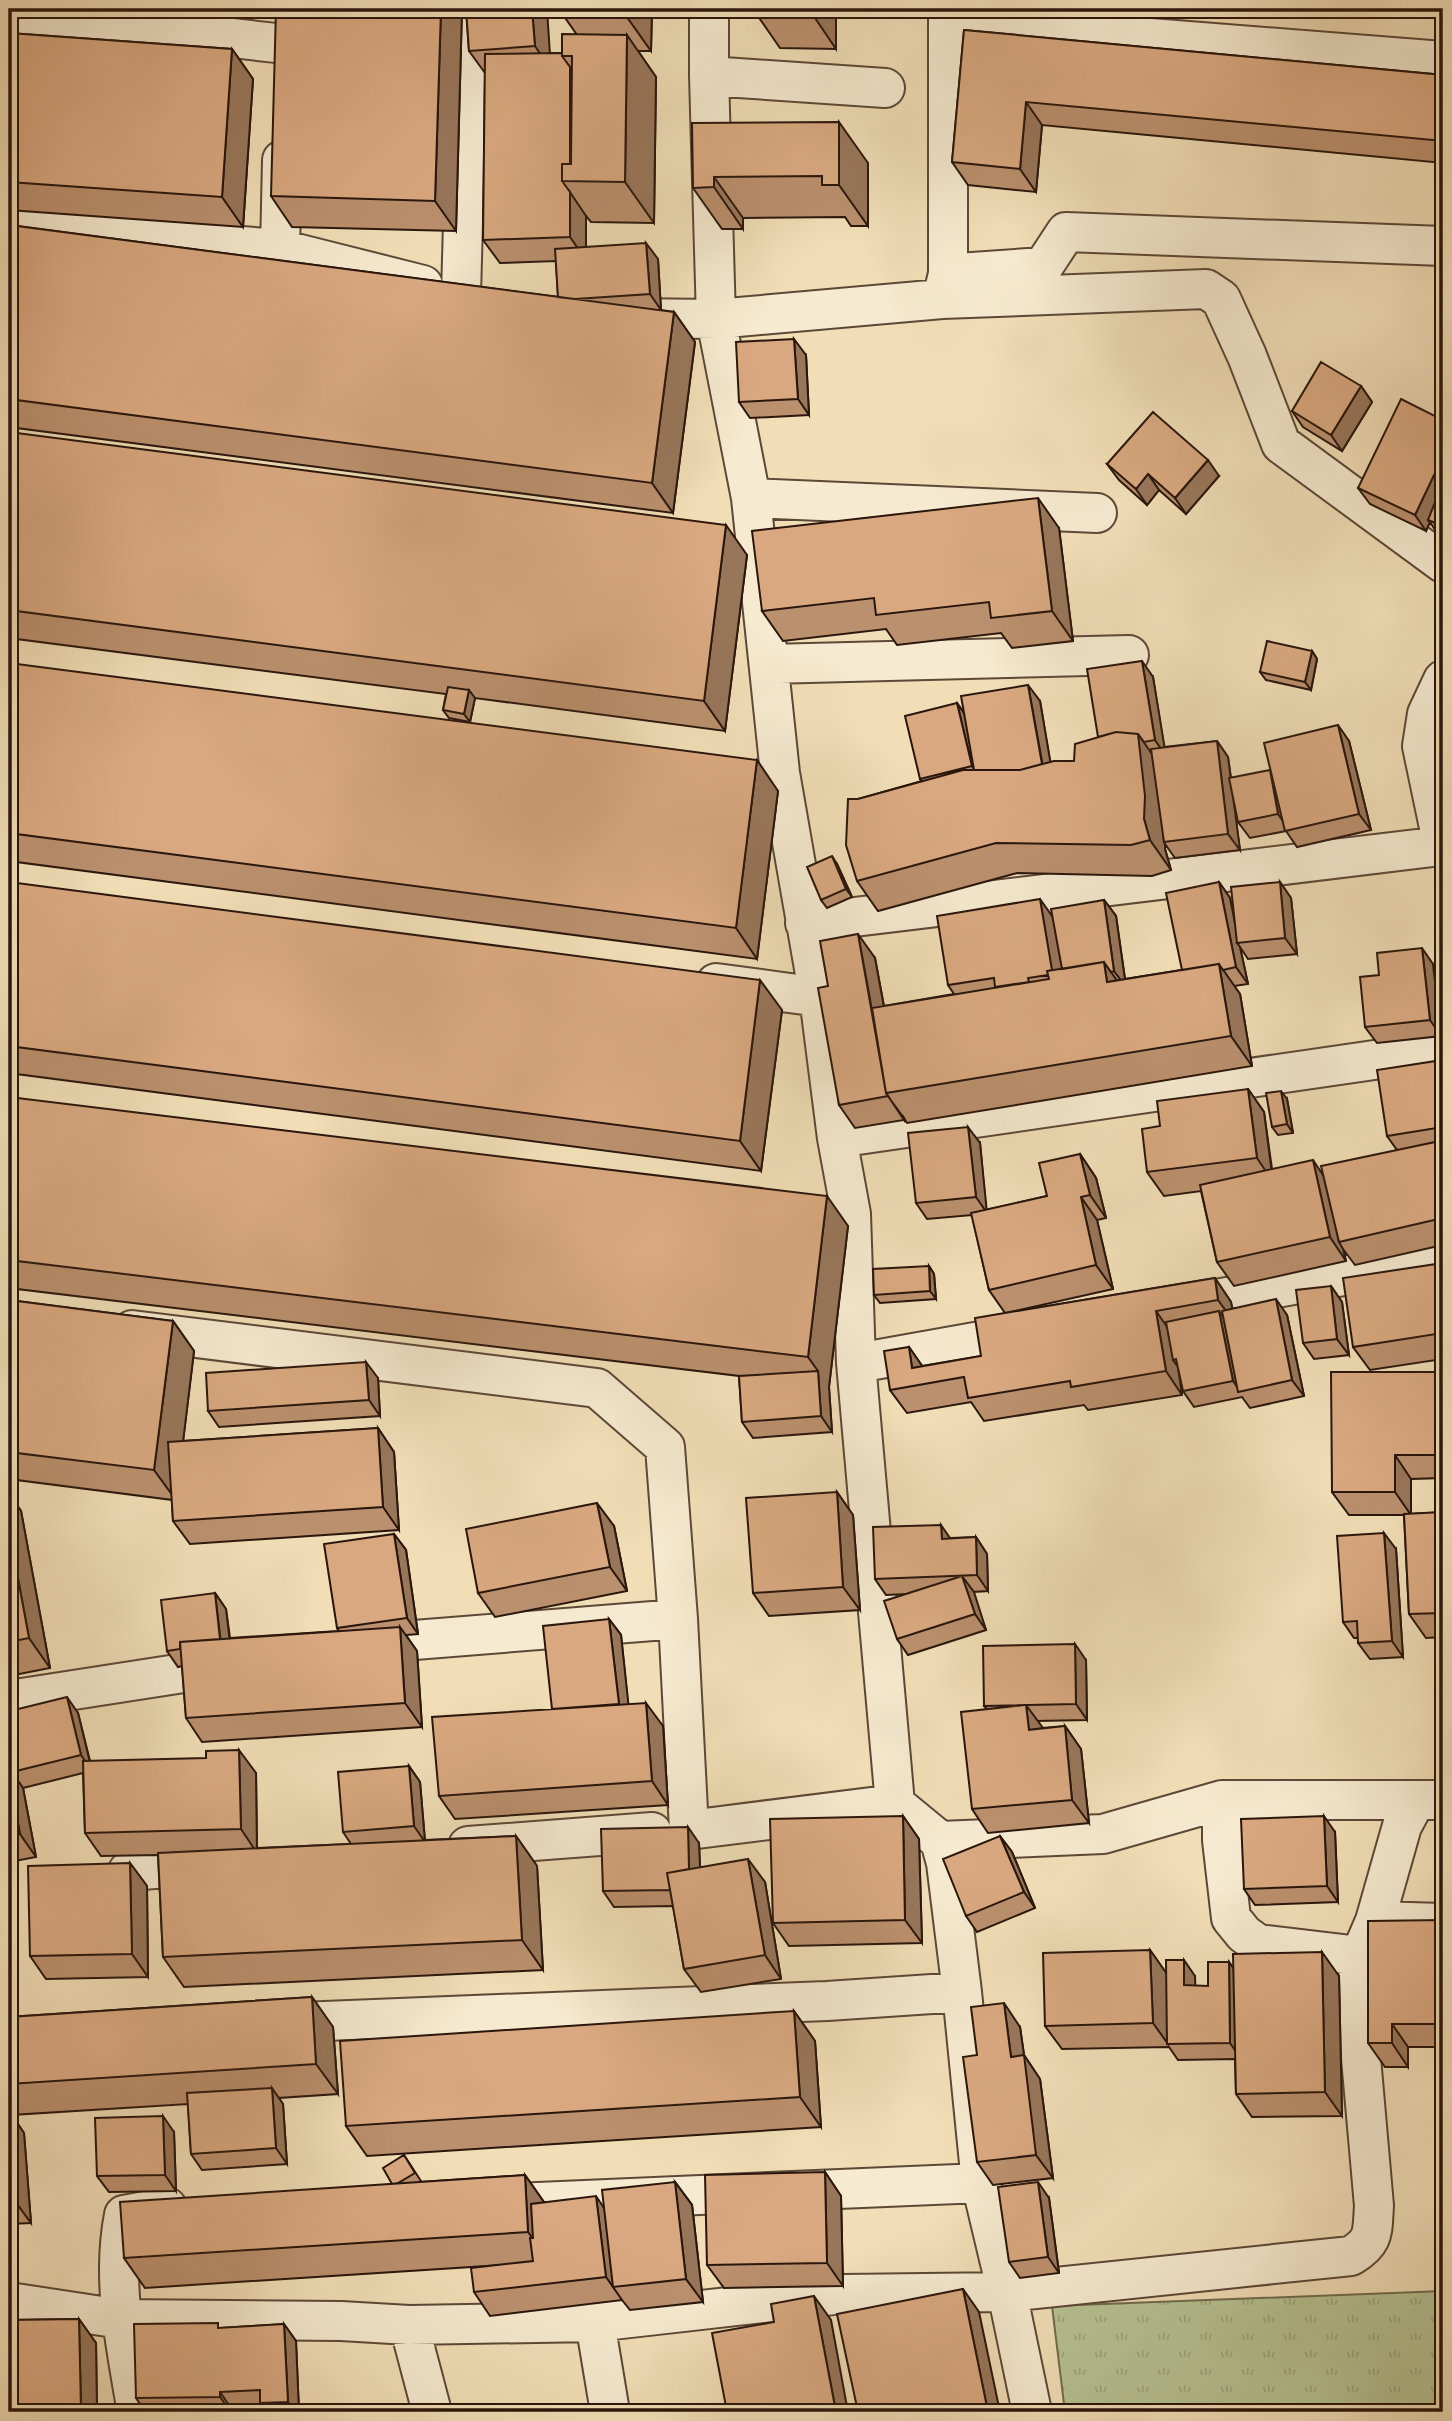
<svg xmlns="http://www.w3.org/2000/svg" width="1452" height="2421" font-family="'Gentium Book Plus',serif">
	<defs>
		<pattern id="grass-tufts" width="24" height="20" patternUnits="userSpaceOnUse" patternTransform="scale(1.75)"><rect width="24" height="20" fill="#b6c292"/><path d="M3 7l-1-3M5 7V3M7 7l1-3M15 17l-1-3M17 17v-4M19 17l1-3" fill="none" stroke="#9da67d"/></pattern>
	</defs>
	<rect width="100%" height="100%" fill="#f1deb7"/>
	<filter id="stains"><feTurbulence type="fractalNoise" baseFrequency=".00286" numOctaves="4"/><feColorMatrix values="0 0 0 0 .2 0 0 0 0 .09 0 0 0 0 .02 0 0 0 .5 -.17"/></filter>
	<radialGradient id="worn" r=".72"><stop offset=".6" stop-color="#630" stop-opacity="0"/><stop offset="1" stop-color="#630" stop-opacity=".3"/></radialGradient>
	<!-- grass -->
	<path fill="url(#grass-tufts)" stroke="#706c4f" stroke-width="2" d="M1443,2291V2412H1065L1052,2306Z"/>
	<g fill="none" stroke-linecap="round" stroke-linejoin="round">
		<defs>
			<path id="minor" d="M709,9V76L885,88
				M9,13L285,44
				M950,22L1443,61
				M709,76L716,319L751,498L780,773L819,997L837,1138L851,1214L856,1363L895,1804
				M9,228L280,249L423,285
				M280,249L282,160
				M958,273L1043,267L1066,232L1443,246
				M461,295L469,9
				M942,299L948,274V9
				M627,318L716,319L942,299L1206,289L1221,299L1247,356L1281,444L1443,563
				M751,498L1097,513
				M769,664L1129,655
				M805,923L1433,847L1438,841L1440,832L1422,746L1427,714L1443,680
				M716,983L819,997
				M837,1138L1443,1050
				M1177,1306L1443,1258
				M132,1330L597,1388L665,1447L678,1619L689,1830L895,1804L940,1841L946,1863L962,1992L981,2183L1007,2292L1032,2412
				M863,1362L1031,1332
				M357,1648L402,1641L678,1619
				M9,1700L235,1665
				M1222,1800V1840L1231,1918L1244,1934L1258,1944L1360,1956
				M940,1841L1103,1834L1222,1800H1416
				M468,1846L652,1832
				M128,1871L209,1865
				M1375,1921L1402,1826L1416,1800H1443
				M275,2023L827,2001L962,1992
				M489,2204L981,2183
				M9,2302L121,2319L341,2321L409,2325L595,2322L843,2294L1007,2292L1351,2256C1375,2241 1372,2233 1374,2206L1356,2001L1360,1956L1375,1921L1443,1923
				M595,2322L610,2412
				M409,2325L432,2412
				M137,2412C126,2348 111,2280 124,2215L167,2207"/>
		</defs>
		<!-- minor casing -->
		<use href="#minor" stroke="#5c4837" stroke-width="42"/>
		<!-- minor -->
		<use href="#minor" stroke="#f6ead0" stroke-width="38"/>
	</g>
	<!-- wall -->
	<path fill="#bb906e" stroke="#2a160c" stroke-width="2" d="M462,9L456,231L292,227L271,196Z
		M466,9L550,53H562L577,35L559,9H652L651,51H638L656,77L654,223L591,222L586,216V247L658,259L661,310L674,312L695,342L673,513L9,427V225L558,297L556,261L500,263L483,240L485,73L469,51Z
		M753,9H836V49L780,48Z
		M964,30L1443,75V163L1042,125L1036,192L968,185L952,162Z
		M9,33L232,49L253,79L243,227L9,210Z
		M692,123L868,163V226H851L845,217L743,218V229H722L693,188Z
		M806,355L809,415L750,418L739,402Z
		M1361,386L1372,402L1342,451L1303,427L1292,411Z
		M1443,420V538L1439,536L1430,522L1426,531L1370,504L1358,488Z
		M9,432L747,555L725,731L475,698L470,722L449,718L443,710L446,694L9,638Z
		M1107,464L1219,476L1186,514L1159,490L1147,505L1119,480Z
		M1059,528L1073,641L1012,648L1001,633L897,645L886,629L783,641L762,611Z
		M1312,651L1317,659L1311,690L1266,680L1260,672Z
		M9,663L778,791L757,959L9,861Z
		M1153,677L1164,747L1217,741L1228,757L1231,778L1272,773L1349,741L1371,830L1297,847L1286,831L1250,838L1238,822L1232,793L1240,850L1175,858L1165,844V849L1171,870L1152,876L1017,873L878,911L857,881L858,799L922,781L920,779L957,703L964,713L1040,701L1050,762L1074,761L1098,737Z
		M837,864L852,897L827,908L821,900Z
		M9,882L782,1010L761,1171L9,1073Z
		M1219,882L1230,898L1234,918L1280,882L1291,898L1297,954L1248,959L1240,947L1248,984L1234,986L1240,994L1252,1066L907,1123L904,1118V1120L855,1128L839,1105L828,986L875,958L884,1006L954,994L948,985L1052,916L1104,900L1116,916L1125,979L1182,970Z
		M1433,964L1441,1036L1377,1043L1365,1027L1379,975Z
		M1443,1072V1245L1355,1265L1343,1249L1346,1261L1234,1286L1217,1262L1201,1191L1164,1196L1147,1172L1160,1126L1248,1089L1264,1112L1272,1169L1323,1175L1397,1150L1387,1136Z
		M9,1097L848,1226L829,1387L832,1432L753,1438L742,1422L739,1376L9,1288Z
		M1287,1099L1293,1133L1278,1135L1272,1127Z
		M980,1143L986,1210L1047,1196L1080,1154L1096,1178L1106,1218L1097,1220L1113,1289L1006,1313L1215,1278L1231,1302L1232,1308L1287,1315L1304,1396L1250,1408L1242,1397L1194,1407L1183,1391L1179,1374L1182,1395L1088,1410L1084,1405L984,1421L971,1402L907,1413L890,1390L909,1347L922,1366L981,1356L1005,1313L989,1290L972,1215L927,1219L916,1203Z
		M1443,1263V1359L1370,1370L1353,1347Z
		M929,1266L934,1274L936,1299L880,1303L874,1295Z
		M1331,1286L1342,1302L1349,1355L1314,1359L1303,1343Z
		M9,1300L173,1321L194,1351L183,1441L378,1428L394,1452L399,1530L190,1544L173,1521L172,1500L9,1479Z
		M378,1378L380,1416L219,1427L208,1411Z
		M1443,1378V1478L1411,1479V1514L1443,1512V1637L1426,1638L1409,1614L1404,1515H1349L1332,1492Z
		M837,1492L853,1515L860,1610L769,1616L753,1593Z
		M9,1494L21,1511L50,1668L9,1676Z
		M614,1526L627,1591L495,1617L478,1593Z
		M394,1534L406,1550L418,1634L406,1635L417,1651L422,1727L202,1742L186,1718L182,1666L178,1667L167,1651L215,1593L226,1609L230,1638L339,1631L337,1628Z
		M976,1537L987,1554L988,1591L973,1592L986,1630L908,1655L897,1639L907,1594L886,1595L875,1579L951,1538Z
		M1396,1549L1403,1657L1370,1659L1358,1643V1638H1354L1343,1622Z
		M609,1619L621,1635L628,1704L663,1726L668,1805L455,1819L439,1796L552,1709Z
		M1086,1660L1087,1720L1037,1721L1042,1728L1065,1726L1081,1749L1089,1823L988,1833L972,1809L987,1709L984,1706Z
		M9,1711L15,1744L78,1713L90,1761L256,1773L257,1848L351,1844L343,1832L409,1766L420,1782L425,1840L516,1836L537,1866L543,1970L184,1987L163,1957L158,1855L101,1856L85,1833L83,1773L23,1788L36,1857L9,1862Z
		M903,1816L919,1839L922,1943L789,1946L773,1923Z
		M1335,1832L1338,1902L1255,1905L1244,1889Z
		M1000,1836L1012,1852L1035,1908L977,1932L966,1916Z
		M699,1843L700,1867L765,1882L781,1979L701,1992L684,1969L673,1906L614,1907L603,1891Z
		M130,1863L147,1886L148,1977L46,1979L30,1956Z
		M1443,1920V2047H1408V2067H1385L1368,2043Z
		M1150,1950L1166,1973L1195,1976V1986H1208L1229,1962L1233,1968L1339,1976L1342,2116L1252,2117L1236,2094L1235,2059L1178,2060L1169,2047L1062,2049L1045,2026Z
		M312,1997L333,2027L338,2094L279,2098L283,2104L287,2164L202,2170L191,2154L188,2104L12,2115L24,2133L31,2223L9,2224V2017Z
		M794,2011L815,2041L821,2127L367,2156L346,2126Z
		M1020,2027L1024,2055L1040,2079L1053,2178L993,2185L977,2162V2055Z
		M174,2132L176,2191L109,2192L97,2176Z
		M404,2155L421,2181L420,2182L525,2175L544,2202L604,2208L675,2182L692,2205L703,2302L630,2310L622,2300L490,2316L474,2292L503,2265L145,2288L124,2258L392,2184Z
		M825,2172L841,2196L843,2286L724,2288L707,2265Z
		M1049,2198L1059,2273L1020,2278L1009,2262Z
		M79,2319L96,2343L97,2412H9V2320Z
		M284,2324L296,2341L299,2412H266L262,2406L231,2408V2412H145L136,2398L221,2328Z"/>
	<!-- shaded-wall -->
	<path fill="#98765a" stroke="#2a160c" stroke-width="2" d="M441,9H462L456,231L435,201Z
		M532,9H547L551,70L535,46Z
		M623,9H652L651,51L622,10Z
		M809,9H836V49Z
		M627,35L656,77L654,223L625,182Z
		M232,49L253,79L243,227L222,197Z
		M570,67L586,91L570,181Z
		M1026,102L1042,125L1036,192L1020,169Z
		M839,122L868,163V226L839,185Z
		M714,177L743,218V229L714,187Z
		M570,192L586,216V260L570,237Z
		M646,243L658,259L661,310L650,294Z
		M674,312L695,342L673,513L652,483Z
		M794,339L806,355L809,415L798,399Z
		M1361,386L1372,402L1342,451L1331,435Z
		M1443,456V495L1428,520L1430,522L1426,531L1415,515Z
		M1208,460L1219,476L1186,514L1175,498Z
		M1148,474L1159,490L1147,505L1136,489Z
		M1038,498L1059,528L1073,641L1052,611Z
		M726,525L747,555L725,731L704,701Z
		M1312,651L1317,659L1311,690L1305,682Z
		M1142,661L1153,677L1166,756L1155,740Z
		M1028,685L1040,701L1054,783L1043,767Z
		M469,690L475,698L470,722L464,714Z
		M957,703L968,719L981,779L972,766Z
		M1338,725L1349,741L1371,830L1359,814Z
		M1138,734L1159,764L1164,842L1165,844V849L1171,870L1150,840L1144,819Z
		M1217,741L1228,757L1240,850L1228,834Z
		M757,760L778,791L757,959L736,928Z
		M1270,770L1281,786L1290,831L1278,814Z
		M832,856L837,864L852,897L846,889Z
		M1219,882L1230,898L1239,943H1237L1240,947L1248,984L1236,967Z
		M1280,882L1291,898L1297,954L1285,938Z
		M1040,899L1057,923L1066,978L1052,974Z
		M1104,900L1116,916L1126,987L1114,971Z
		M858,934L875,958L899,1090L887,1092Z
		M1422,948L1433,964L1441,1036L1430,1020Z
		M1104,962L1125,992L1107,982Z
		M1219,964L1240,994L1252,1066L1231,1036Z
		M760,980L782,1010L761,1171L740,1141Z
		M1436,1061L1443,1072V1109Z
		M1248,1089L1264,1112L1273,1182L1257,1158Z
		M1281,1091L1287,1099L1293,1133L1287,1124Z
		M887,1095L904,1118V1120L888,1096Z
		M968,1127L980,1143L987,1213L976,1197Z
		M1080,1154L1096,1178L1106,1218L1090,1195Z
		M1313,1160L1329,1184L1339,1242L1343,1249L1346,1261L1330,1237Z
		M827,1196L848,1226L829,1387L832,1432L821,1416L818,1371L808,1357Z
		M1081,1197L1097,1220L1113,1289L1096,1265Z
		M929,1266L934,1274L936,1299L930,1291Z
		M1215,1278L1231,1302L1235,1323L1218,1300Z
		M1331,1286L1342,1302L1349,1355L1337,1339Z
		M1276,1299L1287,1315L1304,1396L1292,1380Z
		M1156,1311L1172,1334L1176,1359L1173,1360L1178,1367L1182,1395L1166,1371Z
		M1219,1311L1230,1327L1240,1391L1233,1381Z
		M173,1321L194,1351L176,1500L154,1470Z
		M909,1347L925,1370L912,1368Z
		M366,1362L378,1378L380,1416L369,1400Z
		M1439,1372L1443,1378V1461L1439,1455Z
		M378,1428L394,1452L399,1530L383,1507Z
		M1395,1455L1411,1479V1515L1395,1492Z
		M837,1492L853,1515L860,1610L843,1587Z
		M9,1494L21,1511L50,1668L29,1638L9,1530Z
		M597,1503L614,1526L627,1591L610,1567Z
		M941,1525L952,1541L942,1539Z
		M1384,1533L1396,1549L1403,1657L1392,1641Z
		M394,1534L406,1550L418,1634L407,1618Z
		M976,1537L987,1554L988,1591L977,1575Z
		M962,1576L974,1592L986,1630L975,1614Z
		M215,1593L226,1609L232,1660L221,1644Z
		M609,1619L621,1635L631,1728L620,1712Z
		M400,1627L417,1651L422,1727L405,1703Z
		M1075,1644L1086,1660L1087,1720L1076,1704Z
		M67,1697L78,1713L92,1771L81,1755Z
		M646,1703L663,1726L668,1805L652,1781Z
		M1026,1705L1043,1728L1029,1730Z
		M9,1711L20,1770L12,1772L23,1788L36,1857L20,1834L9,1775Z
		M1065,1726L1081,1749L1089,1823L1072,1800Z
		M239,1750L256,1773L257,1853L241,1829Z
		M409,1766L420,1782L425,1842L414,1826Z
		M903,1816L919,1839L922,1943L905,1920Z
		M1324,1816L1335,1832L1338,1902L1327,1886Z
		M688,1827L699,1843L701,1893L689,1877Z
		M516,1836L537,1866L543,1970L522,1940Z
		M1000,1836L1012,1852L1035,1908L1024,1892Z
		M748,1859L765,1882L781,1979L765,1955Z
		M130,1863L147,1886L148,1977L132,1954Z
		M1150,1950L1167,1974L1168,2044L1153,2023Z
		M1322,1952L1339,1976L1342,2116L1325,2092Z
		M1184,1960L1195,1976L1196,2001L1184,1985Z
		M1229,1962L1240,1978L1241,2059L1230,2043Z
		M312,1997L333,2027L338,2094L316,2064Z
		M1004,2003L1020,2027L1024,2055L1040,2079L1053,2178L1036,2155L1011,2057Z
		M794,2011L815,2041L821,2127L800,2097Z
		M1392,2024L1408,2047V2067L1392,2043Z
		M272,2088L283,2104L287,2164L276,2148Z
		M9,2111L24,2133L31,2223L9,2193Z
		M163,2116L174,2132L176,2191L165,2175Z
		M825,2172L841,2196L843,2286L827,2263Z
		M525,2175L546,2205L550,2262L528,2232Z
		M675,2182L692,2205L703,2302L686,2279Z
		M1038,2182L1049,2198L1059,2273L1048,2257Z
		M596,2196L612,2220L613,2287L622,2300L606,2277Z
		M963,2289L979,2312L1000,2412H988Z
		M814,2296L831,2320L848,2412H836Z
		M79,2319L96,2343L97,2412H83L81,2410Z
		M284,2324L296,2341L299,2412H295L288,2402Z
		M220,2392L231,2408V2412L220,2397Z"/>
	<!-- building -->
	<path fill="#d9a880" stroke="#2a160c" stroke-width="2" d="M276,9H441L435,201L271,196Z
		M466,9H532L535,46L469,51Z
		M559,9H623L622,10Z
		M964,30L1443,75V141L1026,102L1020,169L952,162Z
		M9,33L232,49L222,197L9,182Z
		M562,34L627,35L625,182L562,181V164H571L572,56H562Z
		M562,53V56L570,67V164H562V181L570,192V237L483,240L485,54Z
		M839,122V185H822V176L714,177V187L693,188L692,123Z
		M9,225L674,312L652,483L9,399Z
		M646,243L650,294L575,299L558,297L555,249Z
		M794,339L798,399L739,402L736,342Z
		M1321,362L1361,386L1331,435L1292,411Z
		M1401,399L1443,420V456L1415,515L1358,488Z
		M1153,412L1208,460L1175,498L1148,474L1136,489L1107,464Z
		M9,432L726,525L704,701L9,610Z
		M1443,482V526L1428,520Z
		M1038,498L1052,611L991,618L989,602L876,615L874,598L762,611L752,531Z
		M1267,641L1312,651L1305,682L1260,672Z
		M1142,661L1155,740L1144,742L1138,734L1116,732L1098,737L1087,669Z
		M9,663L757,760L736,928L9,833Z
		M1028,685L1042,764L1020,770H974L961,696Z
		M448,687L469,690L464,714L443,710Z
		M957,703L972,766L920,779L905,716Z
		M1338,725L1359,814L1285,831L1264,743Z
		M1116,732L1138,734L1145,796L1144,819L1150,840L1131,845L996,843L857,881L846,845L848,799H858L963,770H1020L1054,761H1074L1075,744Z
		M1217,741L1228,834L1164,842L1151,749Z
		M1270,770L1278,814L1238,822L1229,778Z
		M832,856L846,889L821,900L807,867Z
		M9,882L760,980L740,1141L9,1046Z
		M1219,882L1236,967L1223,970L1219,964L1182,970L1166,893Z
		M1280,882L1285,938L1237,943L1231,887Z
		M1040,899L1052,970L1047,971L1048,975L1028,978L1029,982L995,987L994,978L948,985L937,916Z
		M1104,900L1114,971L1111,972L1104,962L1062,969L1051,909Z
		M858,934L886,1093L888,1096L839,1105L818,988L828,986L820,941Z
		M1422,948L1430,1020L1365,1027L1360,977L1379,975L1377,953Z
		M1104,962L1107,982L1219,964L1231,1036L886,1093L872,1008L1049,979L1047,971Z
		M1436,1061L1443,1109V1127L1387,1136L1377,1070Z
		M1248,1089L1257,1158L1147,1172L1142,1129L1160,1126L1157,1101Z
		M1281,1091L1287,1124L1272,1127L1266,1093Z
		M9,1097L827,1196L808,1357L9,1260Z
		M968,1127L976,1197L916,1203L908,1133Z
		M1440,1141L1443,1153V1218L1339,1242L1321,1166Z
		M1080,1154L1090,1195L1081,1197L1096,1265L989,1290L971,1213L1047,1196L1039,1163Z
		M1313,1160L1330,1237L1217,1262L1200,1185Z
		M1443,1263V1333L1353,1347L1343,1278Z
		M929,1266L930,1291L874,1295L873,1269Z
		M1215,1278L1218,1300L1156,1311L1166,1371L1071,1387L1070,1381L968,1398L964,1377L890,1390L884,1351L909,1347L912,1368L981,1356L975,1318Z
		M1331,1286L1337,1339L1303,1343L1296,1290Z
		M1276,1299L1292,1380L1238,1392L1222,1311Z
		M9,1300L173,1321L154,1470L9,1452Z
		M1219,1311L1233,1381L1183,1391L1176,1359L1173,1360L1166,1322Z
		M366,1362L369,1400L208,1411L206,1373Z
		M818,1371L821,1416L742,1422L739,1376Z
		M1331,1372H1439V1455H1395V1492H1332Z
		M378,1428L383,1507L173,1521L168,1442Z
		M837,1492L843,1587L753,1593L746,1498Z
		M597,1503L610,1567L478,1593L466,1529Z
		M1443,1512V1613L1409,1614L1404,1514Z
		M941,1525L942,1539L976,1537L977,1575L875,1579L873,1527Z
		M9,1530L29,1638L9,1642Z
		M1384,1533L1392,1641L1358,1643L1357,1621L1343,1622L1337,1536Z
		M394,1534L407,1618L337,1628L324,1544Z
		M962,1576L975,1614L897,1639L884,1601Z
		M215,1593L220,1639L180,1642V1649L167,1651L161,1600Z
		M609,1619L619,1704L552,1709L543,1626Z
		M400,1627L405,1703L186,1718L180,1642Z
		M1075,1644L1076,1704L984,1706L983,1646Z
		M67,1697L81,1755L12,1772L9,1754V1746L17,1744L10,1711Z
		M646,1703L652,1781L439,1796L432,1717Z
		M1026,1705L1029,1730L1065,1726L1072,1800L972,1809L961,1712Z
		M239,1750L241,1829L85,1833L83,1761L206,1758V1751Z
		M409,1766L414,1826L343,1832L338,1772Z
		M9,1775L20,1834L9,1836Z
		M903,1816L905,1920L773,1923L770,1819Z
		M1324,1816L1327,1886L1244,1889L1241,1819Z
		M688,1827L689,1869L667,1873L670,1890L603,1891L601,1829Z
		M516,1836L522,1940L163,1957L158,1853Z
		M1000,1836L1024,1892L966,1916L943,1859Z
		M748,1859L765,1955L684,1969L667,1873Z
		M130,1863L132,1954L30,1956L28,1866Z
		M1443,1920V2024H1392V2043H1368V1921Z
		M1150,1950L1153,2023L1045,2026L1043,1953Z
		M1322,1952L1325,2092L1236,2094L1233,1954Z
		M1166,1960H1184V1985L1208,1986V1962H1229L1230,2043L1167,2044Z
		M312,1997L316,2064L9,2084V2017Z
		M1004,2003L1011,2057L1024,2055L1036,2155L977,2162L963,2057L977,2055L971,2007Z
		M794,2011L800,2097L346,2126L340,2041Z
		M272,2088L276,2148L191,2154L187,2093Z
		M163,2116L165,2175L97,2176L95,2118Z
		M404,2155L415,2173L398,2183L392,2184L383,2168Z
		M825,2172L827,2263L707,2265L705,2175Z
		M525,2175L528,2232L124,2258L120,2202Z
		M675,2182L686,2279L613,2287L602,2190Z
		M1038,2182L1048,2257L1009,2262L998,2187Z
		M596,2196L606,2277L474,2292L471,2268L533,2261L530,2238H533L531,2204Z
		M963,2289L988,2412H858L837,2314Z
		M814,2296L836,2412H727L712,2333L774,2322L771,2304Z
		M79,2319L81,2410L9,2411V2320Z
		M218,2323V2328L284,2324L288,2402L260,2403V2390L220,2392V2397L136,2398L134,2324Z"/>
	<!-- margin -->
	<rect width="1452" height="2421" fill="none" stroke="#f1deb7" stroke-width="35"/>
	<rect x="10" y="10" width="1431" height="2400" fill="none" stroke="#2a160c" stroke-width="3.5"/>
	<rect x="18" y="18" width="1417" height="2386" fill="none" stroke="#2a160c" stroke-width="2"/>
	<rect width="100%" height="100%" filter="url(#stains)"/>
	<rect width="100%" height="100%" fill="url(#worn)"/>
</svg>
